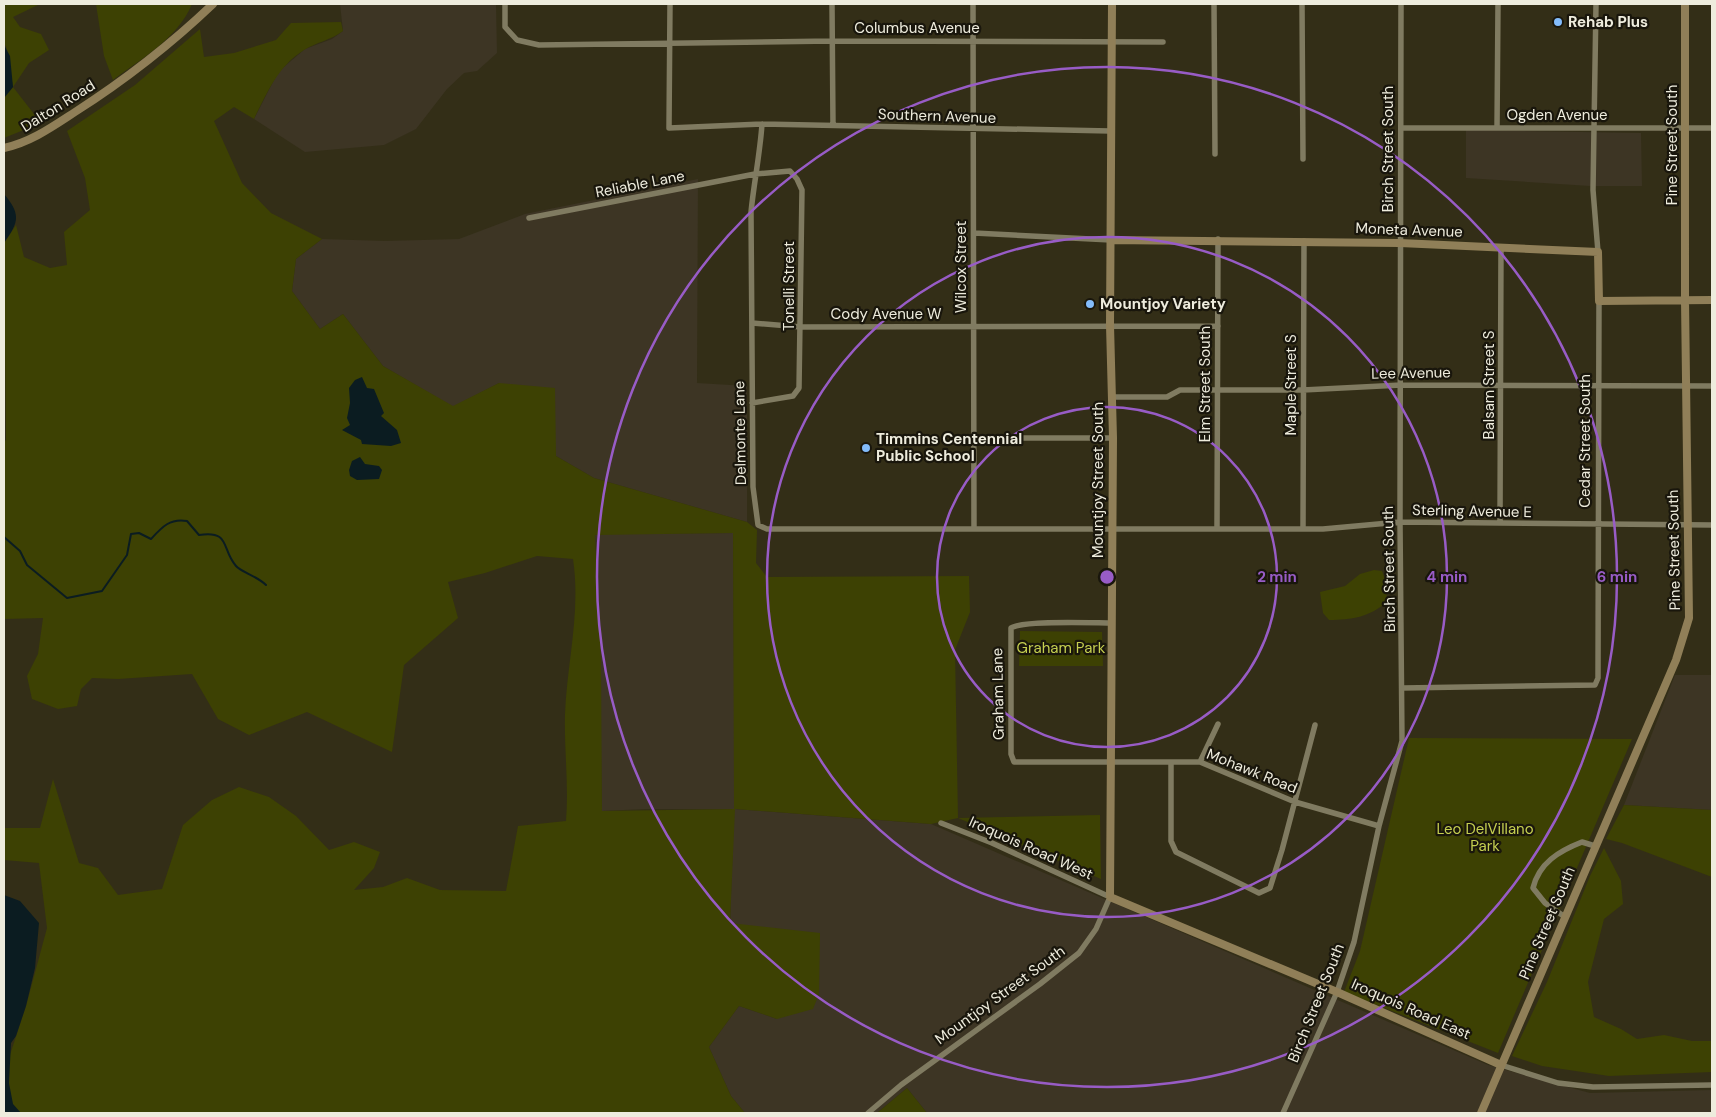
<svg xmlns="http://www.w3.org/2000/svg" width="1716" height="1117" font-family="'DM Sans',sans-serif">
	<rect width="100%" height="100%" fill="#332e17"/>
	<!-- commercial -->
	<path fill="#3d3524" d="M340,4H496L497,53L477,71L464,73L447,89L416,129L384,145L305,152L254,119L278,72L305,49L332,39L343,31Z
		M1466,130L1641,133L1642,186H1590L1466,178Z
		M698,179L697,383L747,386V522L594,478L556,456L499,383L453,407L383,366L343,314L320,329L292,291L296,259L322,239L385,241L459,239L525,214Z
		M733,533L735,809L931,824L1488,1065L1590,1093L1712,1090V1113H927L907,1088L877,1113H745L731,1096L709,1047L739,1006L777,1019L730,923L734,809H646L602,811L598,599L595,534Z
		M1675,675H1712V810L1624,805Z"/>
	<!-- green -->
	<path fill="#3d4103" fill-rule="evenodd" d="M4,4H40L13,17L20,27L41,34L49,50L29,63L13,87L41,123L4,138V98L13,87L6,46L4,45Z
		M96,4H192C178,38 141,59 113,80L104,56Z
		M341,22L343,31C331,40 317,42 304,50C278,66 267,93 254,119L234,107L214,121L242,183L271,213L322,239L296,259L292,291L320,329L343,314L383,366L453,406L499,383L555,388L556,456L594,478L747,522L757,530L756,563L767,577L969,576L970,612L955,650L958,818L1100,815L1101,879L958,818L931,824L735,809L730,923L820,933L819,994L813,1009L777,1019L739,1006L709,1047L731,1096L745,1113H4V1073L26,1006L47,928L39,863L4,860V828H40L53,779L79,863L98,868L118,895L162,889L183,825L212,800L239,787L269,797L296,816L329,850L354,842L380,852L374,868L354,890L383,887L407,878L440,890L506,891L518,826L566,821C569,785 564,750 565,714C567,662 581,612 573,559L537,556L485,573L448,582L458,618L404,665L392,752L307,712L249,735L218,719L192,674L118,679L92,678L81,689L77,706L58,709L32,699L27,676L38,654L43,618L4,619V442L6,440L4,243L16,225L24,257L50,268L67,265L64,232L90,210L85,178L67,131L135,85L200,29L204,57L234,53L276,40L291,23ZM733,533L734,809L602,811L601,661L595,535Z
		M1374,570L1382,571L1386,582L1387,602C1369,617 1352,620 1329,620L1323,613L1320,592L1345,586L1360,574Z
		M1020,631L1102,632L1103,666H1019Z
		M1409,738L1632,739L1498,1053L1344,992L1360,951Z
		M1624,805L1712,810V877L1622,843L1606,839Z
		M1604,848L1621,881L1623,904L1604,919L1588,982L1594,1017L1621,1029L1637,1039L1664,1035L1692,1041H1712V1072L1609,1076L1542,1066L1512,1056L1547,982L1590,876Z
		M907,1088L927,1113H877Z"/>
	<!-- water -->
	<path fill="#0b1c21" d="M4,45L10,56L13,87L4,98Z
		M4,194C22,215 18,223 4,243Z
		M362,377L367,388L374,389L384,413L381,416L397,430L401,443L391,446L362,444L361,440L342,430L350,425L347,418L350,403L349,388L355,380Z
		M360,457L365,464L379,466L382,470L379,479L357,480L350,476L349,470L352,461Z
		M4,895L20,901L39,923L35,968L26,1006L16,1036L11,1043L9,1083L13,1104L21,1113H4Z"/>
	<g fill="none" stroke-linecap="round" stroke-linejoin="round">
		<!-- stream -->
		<path stroke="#0b1c21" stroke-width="2" d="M4,537L20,551L27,565L67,598L102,591L127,555L131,534L139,533L151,539C162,527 170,518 187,521L199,535C231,530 221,549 236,566C241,572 257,576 266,585"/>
		<!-- street -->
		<path stroke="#807b61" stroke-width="5.5" d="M505,4V27L517,40L539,45L833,41L1163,42
			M670,4L669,128L762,124L1110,131
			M832,4L833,125
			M973,4L974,529
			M1214,4L1215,154
			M1302,4L1303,159
			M1596,4L1593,190L1598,252
			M762,124C760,154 754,182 751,212L753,487L758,525L767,529H1323L1400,522L1712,525
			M1401,128H1712
			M1497,128L1498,4
			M529,218L755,174L790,171L797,179L802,190L799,388L793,396L752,403
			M974,233L1111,240
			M752,323L801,327L1218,326
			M1112,397H1167L1180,390H1303L1401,385L1712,386
			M974,438H1113
			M1500,523L1501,247
			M1217,528L1218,239
			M1303,529L1304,241
			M1112,623C1094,623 1022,620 1011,628V754L1014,762H1200L1295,802L1379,826
			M1403,688L1595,685L1598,678L1599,301
			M1171,762V841L1176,852L1259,893L1270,888L1282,850L1315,725
			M1200,762L1218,724
			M1565,917L1545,903L1533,888C1539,863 1559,851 1582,842L1595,846
			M1501,1065L1558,1083L1593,1087L1712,1085
			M868,1113L901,1085L1040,984L1079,953L1096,929L1110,897L992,843L941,823
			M1283,1113L1337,992L1354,942L1379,826L1402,741L1400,522L1401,4"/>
		<!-- secondary -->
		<path stroke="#907f58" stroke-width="8" d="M1112,4L1110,325L1113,438L1110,897L1337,992L1501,1065
			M4,148C31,142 52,127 75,112C125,80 170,45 213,4
			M1111,240L1400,243L1598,252L1599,301L1712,300
			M1481,1113L1676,660L1689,618L1685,300V4"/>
	</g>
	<!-- distance rings -->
	<g fill="none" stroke="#985cc6" stroke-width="2.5">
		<circle cx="1107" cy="577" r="170"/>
		<circle cx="1107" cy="577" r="340"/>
		<circle cx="1107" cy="577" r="510"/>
	</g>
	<!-- markers -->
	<g fill="#83bcfb" stroke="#19160c" stroke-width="2">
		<circle cx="1558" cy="22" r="5"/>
		<circle cx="1090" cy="304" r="5"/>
		<circle cx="866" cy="448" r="5"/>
	</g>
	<g text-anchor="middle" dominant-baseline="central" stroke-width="4.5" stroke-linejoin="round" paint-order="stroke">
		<!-- poi labels -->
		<g font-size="15" font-weight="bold" fill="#eeecdd" stroke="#19160c" text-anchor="start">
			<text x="1568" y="22">Rehab Plus</text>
			<text x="1100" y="304">Mountjoy Variety</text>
			<text x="876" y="439">Timmins Centennial<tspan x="876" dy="17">Public School</tspan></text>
		</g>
		<!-- street labels -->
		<g font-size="15" fill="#eeecdd" stroke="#19160c">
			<text x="917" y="28">Columbus Avenue</text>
			<text transform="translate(58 106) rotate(-32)">Dalton Road</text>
			<text x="1557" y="115">Ogden Avenue</text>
			<text transform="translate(937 116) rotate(2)">Southern Avenue</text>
			<text transform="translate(1672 145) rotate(-90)">Pine Street South</text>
			<text transform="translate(1388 149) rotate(-90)">Birch Street South</text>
			<text transform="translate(640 184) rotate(-11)">Reliable Lane</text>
			<text transform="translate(1409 230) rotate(2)">Moneta Avenue</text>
			<text transform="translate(961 267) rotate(-90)">Wilcox Street</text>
			<text transform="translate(789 286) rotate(-90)">Tonelli Street</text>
			<text x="886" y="314">Cody Avenue W</text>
			<text transform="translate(1411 373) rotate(-1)">Lee Avenue</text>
			<text transform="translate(1205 384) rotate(-90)">Elm Street South</text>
			<text transform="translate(1291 385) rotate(-90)">Maple Street S</text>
			<text transform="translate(1489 385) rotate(-90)">Balsam Street S</text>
			<text transform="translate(740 433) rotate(-91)">Delmonte Lane</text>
			<text transform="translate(1585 441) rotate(-90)">Cedar Street South</text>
			<text transform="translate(1098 480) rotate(-90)">Mountjoy Street South</text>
			<text transform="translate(1472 511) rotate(1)">Sterling Avenue E</text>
			<text transform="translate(1674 550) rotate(-91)">Pine Street South</text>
			<text transform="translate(1389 569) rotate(-91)">Birch Street South</text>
			<text transform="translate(998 694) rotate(-91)">Graham Lane</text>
			<text transform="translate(1252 771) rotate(22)">Mohawk Road</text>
			<text transform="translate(1031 848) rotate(24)">Iroquois Road West</text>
			<text transform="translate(1547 923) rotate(-67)">Pine Street South</text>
			<text transform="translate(1000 995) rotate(-36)">Mountjoy Street South</text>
			<text transform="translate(1316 1003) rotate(-68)">Birch Street South</text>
			<text transform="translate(1411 1009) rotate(24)">Iroquois Road East</text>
		</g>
		<!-- park labels -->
		<g font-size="15" fill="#c5cf50" stroke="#19160c">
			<text x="1061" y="648">Graham Park</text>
			<text x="1485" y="829">Leo DelVillano<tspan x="1485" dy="17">Park</tspan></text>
		</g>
	</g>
	<circle cx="1107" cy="577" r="8" fill="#985cc6" stroke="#19160c" stroke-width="2.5"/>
	<g font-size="15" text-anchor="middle" font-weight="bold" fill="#985cc6" stroke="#19160c" stroke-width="4.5" stroke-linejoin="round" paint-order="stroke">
		<text x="1277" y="582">2 min</text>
		<text x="1447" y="582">4 min</text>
		<text x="1617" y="582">6 min</text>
	</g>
	<!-- border -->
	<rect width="1716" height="1117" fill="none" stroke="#eeecdd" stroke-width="10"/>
</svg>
